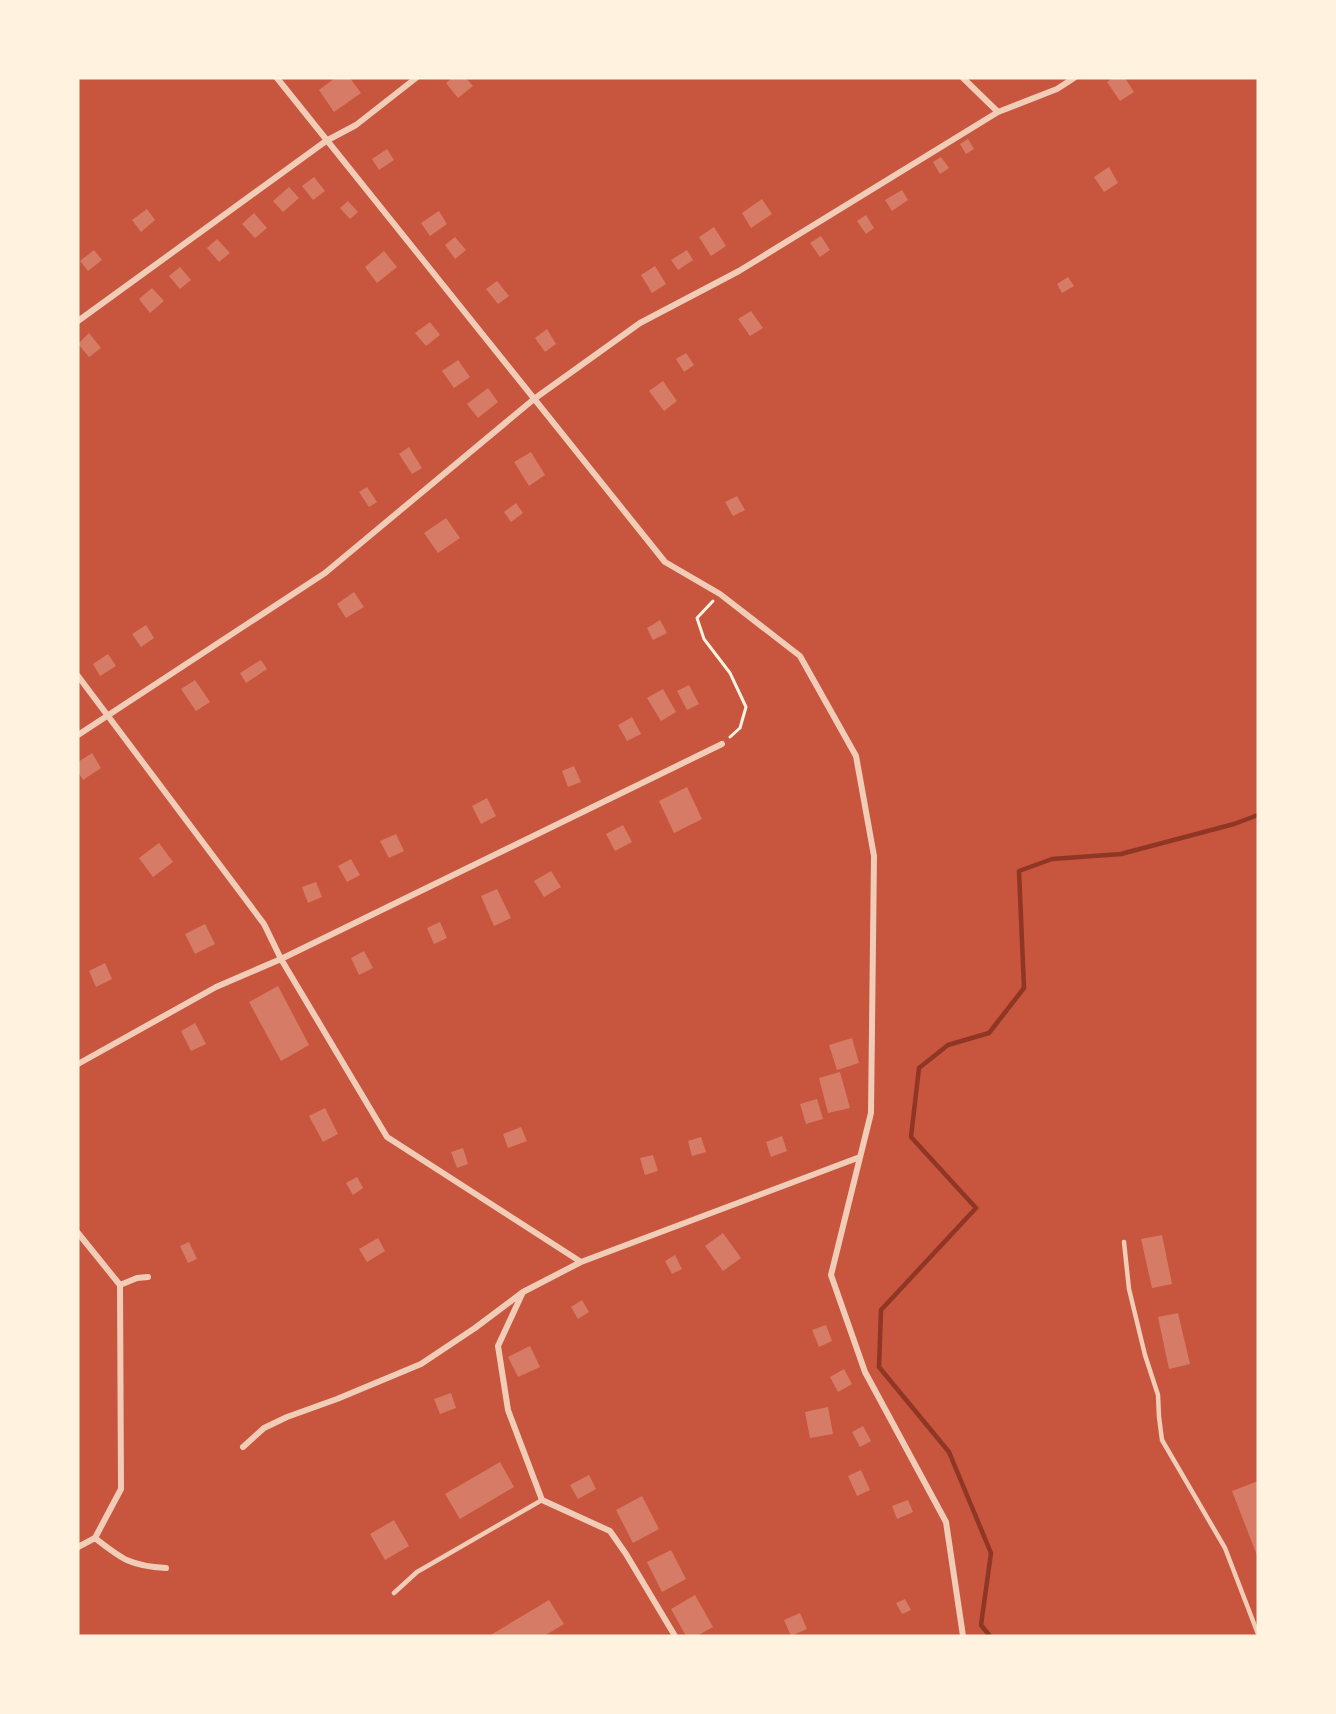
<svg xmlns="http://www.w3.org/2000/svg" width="1336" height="1714" font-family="'IBM Plex Serif',serif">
	<rect width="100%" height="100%" fill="#c8553d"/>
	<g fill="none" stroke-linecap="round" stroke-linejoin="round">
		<!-- stream -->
		<path stroke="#8f3625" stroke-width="4.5" d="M990,1636L981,1625L991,1553L949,1452L879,1367L881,1310L976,1208L911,1137L919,1068L948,1045L989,1033L1024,988L1019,871L1052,859L1121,854L1234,824L1258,815"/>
	</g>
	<!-- building -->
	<path fill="#d67c66" d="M335,78H350L361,93L334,112L319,90Z
		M452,78H466L473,86L458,98L446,83Z
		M1113,78H1125L1134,92L1120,101L1107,82Z
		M968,139L974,149L966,154L960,144Z
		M387,149L394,160L379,170L372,159Z
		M941,157L949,168L940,174L933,162Z
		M1109,167L1118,183L1104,192L1094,177Z
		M314,177L325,191L313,200L302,186Z
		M289,187L299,198L283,212L273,201Z
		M902,190L908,200L892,211L885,200Z
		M762,199L772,214L751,228L742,213Z
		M348,201L358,212L350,219L340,208Z
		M147,209L155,220L141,232L132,220Z
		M439,211L447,224L430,236L421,223Z
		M254,213L267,228L255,238L242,224Z
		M866,215L874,228L866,234L857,221Z
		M714,227L726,246L711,256L699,237Z
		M821,236L830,250L820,257L810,243Z
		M455,237L466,250L455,259L445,245Z
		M217,239L230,253L219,262L207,248Z
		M94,250L102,260L88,271L80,261Z
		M687,250L693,260L678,270L671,260Z
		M384,251L397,267L377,283L365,267Z
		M655,266L666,284L652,293L641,275Z
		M180,267L191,280L180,289L169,276Z
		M1068,277L1074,286L1062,293L1057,284Z
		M497,281L509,296L498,304L486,289Z
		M152,288L164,301L150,313L139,299Z
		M751,311L763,328L750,336L738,319Z
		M430,322L440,335L426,346L415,333Z
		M547,329L556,344L545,352L535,338Z
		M89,333L101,348L89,357L78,344Z
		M686,353L694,365L684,372L676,359Z
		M458,360L470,377L454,388L442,371Z
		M663,381L677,401L664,411L649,391Z
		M488,388L498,402L478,418L467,404Z
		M409,447L422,468L412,474L399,454Z
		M531,452L545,475L529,486L514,462Z
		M367,487L377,502L369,507L359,492Z
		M737,496L745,510L733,516L725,502Z
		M516,503L523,513L511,522L504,512Z
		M446,518L460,538L438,553L424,533Z
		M354,592L364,607L346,618L337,604Z
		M660,620L667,633L653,640L647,628Z
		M146,625L154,638L141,647L132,634Z
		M108,654L116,666L100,676L93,664Z
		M261,660L267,669L246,683L240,673Z
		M195,680L210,702L196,711L181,689Z
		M689,685L699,704L687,710L677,691Z
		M663,689L676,712L661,721L647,698Z
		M632,717L641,734L627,741L618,725Z
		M92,753L101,768L83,780L78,772V762Z
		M574,766L581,782L568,787L562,771Z
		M687,787L702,819L674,833L659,801Z
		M487,798L496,816L481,824L472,806Z
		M623,825L632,842L615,851L606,834Z
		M396,834L404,851L389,858L380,841Z
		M159,843L173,862L153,877L139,858Z
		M351,859L360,875L347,882L338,866Z
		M551,871L561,887L544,897L534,881Z
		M316,882L322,897L308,903L302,887Z
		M497,889L511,918L494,926L481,896Z
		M440,922L447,938L434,944L427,928Z
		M205,924L215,944L195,954L185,934Z
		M364,951L373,968L359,975L351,958Z
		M105,963L112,979L96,987L89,971Z
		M278,986L309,1045L281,1061L249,1002Z
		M195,1023L206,1044L191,1051L181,1031Z
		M852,1038L859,1063L837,1070L829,1045Z
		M840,1072L850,1108L828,1113L819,1078Z
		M817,1099L823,1119L806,1124L800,1104Z
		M325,1108L338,1134L323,1142L309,1116Z
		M521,1127L527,1141L508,1148L503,1134Z
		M782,1136L787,1151L771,1157L766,1142Z
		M701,1137L706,1152L692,1156L688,1141Z
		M463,1148L468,1164L457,1168L451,1152Z
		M653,1155L658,1171L645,1175L640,1158Z
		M357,1177L363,1188L353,1195L346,1183Z
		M723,1233L741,1258L723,1271L705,1246Z
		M1162,1235L1172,1284L1152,1288L1141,1239Z
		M378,1238L385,1251L367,1262L359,1249Z
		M189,1242L197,1259L188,1263L180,1246Z
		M675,1255L682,1269L672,1274L665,1261Z
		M582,1300L589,1312L578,1319L571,1307Z
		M1178,1313L1190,1364L1169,1369L1158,1317Z
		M826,1325L832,1341L819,1347L812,1330Z
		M530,1346L540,1367L518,1377L508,1357Z
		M844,1369L852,1384L838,1392L830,1377Z
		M451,1393L456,1408L440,1414L434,1399Z
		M828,1407L833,1434L810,1438L805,1412Z
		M863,1426L871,1441L860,1447L852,1432Z
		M500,1462L514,1487L460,1519L445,1494Z
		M861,1470L870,1490L857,1496L848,1476Z
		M589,1475L596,1489L578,1499L570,1485Z
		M1258,1481V1558L1232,1491Z
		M642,1496L659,1529L633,1543L616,1510Z
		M908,1500L913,1512L897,1519L892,1506Z
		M394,1520L409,1546L385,1560L370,1534Z
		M671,1550L686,1579L662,1592L647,1562Z
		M695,1595L713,1627L697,1636H686L671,1609Z
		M905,1599L911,1610L902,1614L896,1603Z
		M549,1600L564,1624L544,1636H489Z
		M800,1613L807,1629L791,1636L784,1620Z"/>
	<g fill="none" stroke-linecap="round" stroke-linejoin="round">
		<!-- path -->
		<path stroke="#fff3e0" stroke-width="3" d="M713,601L697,618L704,639L730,673L746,707L740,728L730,737"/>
		<!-- service -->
		<path stroke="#f1ccb7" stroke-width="4.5" d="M1124,1242L1129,1289L1145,1355L1158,1395L1159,1417L1162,1440L1225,1548L1258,1634
			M394,1593L417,1572L542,1500"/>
		<!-- minor -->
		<path stroke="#f1ccb7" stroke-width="6" d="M277,78L665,562L720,594L800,656L856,756L874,856L871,1113L831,1275L865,1372L946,1522L963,1636
			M963,78L998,112
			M78,321L326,141L356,125L416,78
			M78,676L264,924L281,959L387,1137L581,1262
			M78,735L325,573L534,399L640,323L739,271L998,112L1057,89L1074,78
			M78,1064L216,987L281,959L722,744
			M78,1233L120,1285L121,1489L95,1538C122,1559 130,1566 166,1568
			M120,1285L137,1278L148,1277
			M523,1292L498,1346L508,1410L542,1500L610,1531L626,1554L675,1636
			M243,1447L264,1428L287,1417L337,1399L421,1364L475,1328L523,1292L581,1262L860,1157
			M78,1547L95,1538"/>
	</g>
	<!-- border -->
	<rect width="1336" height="1714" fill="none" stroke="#fff3e0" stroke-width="159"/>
</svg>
